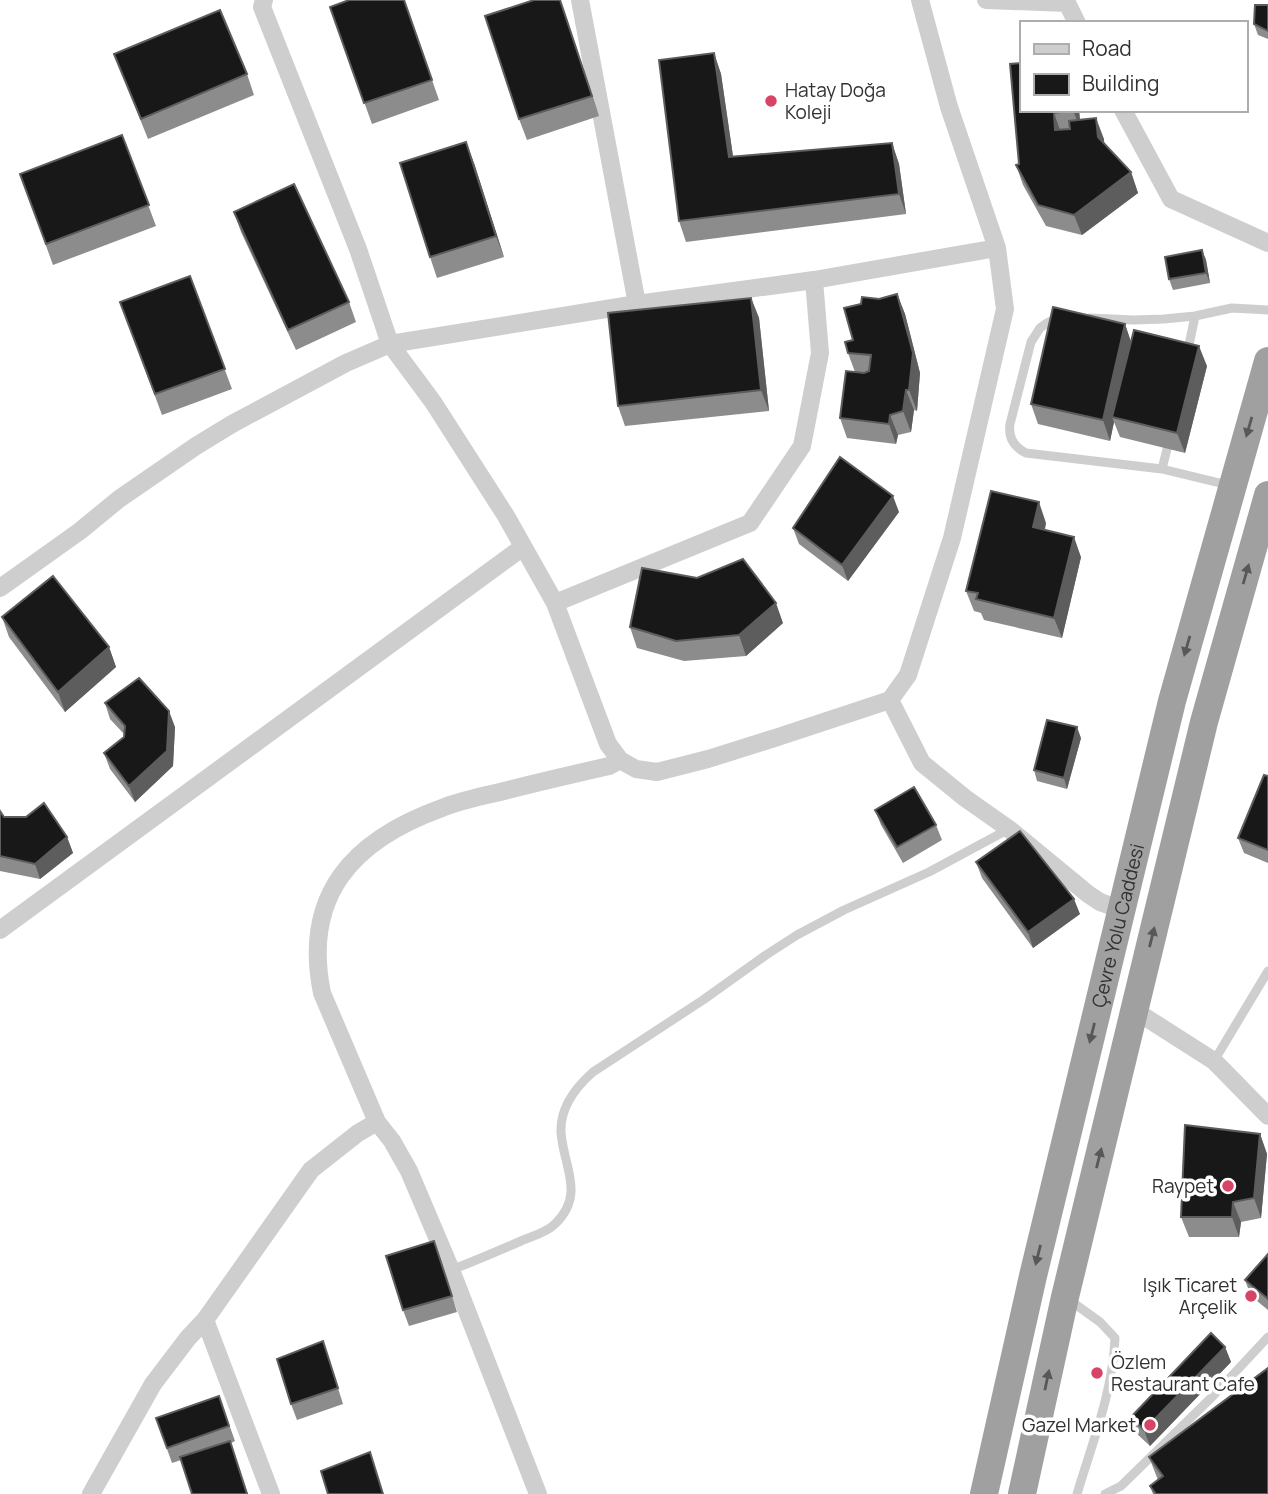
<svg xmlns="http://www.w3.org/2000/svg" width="1268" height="1494" font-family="Manrope,sans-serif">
	<rect width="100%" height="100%" fill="#fff"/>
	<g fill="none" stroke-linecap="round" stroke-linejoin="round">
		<!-- service -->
		<path stroke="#cecece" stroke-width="9" d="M1059,318L1047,323L1040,328L1031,342L1010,424C1008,438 1014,447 1026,453L1162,469L1228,485
			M1090,318L1133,320L1164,319L1195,316L1232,308L1268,310
			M1187,355L1195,316
			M1162,469L1167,449
			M1214,1061L1268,971
			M451,1270C475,1261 498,1251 521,1241C532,1236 546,1233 555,1224C586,1194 563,1166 561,1132C560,1108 576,1087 593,1072L703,1000L766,955L797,935L844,910L929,872L1009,829
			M1068,1299L1100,1322L1115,1338C1113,1391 1092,1444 1077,1494
			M1105,1494L1121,1486L1214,1395L1268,1337"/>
		<!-- minor -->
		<path stroke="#cecece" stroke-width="18" d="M264,0L262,7L358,249L390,344L433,402L506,516L555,603L608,744L620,760L636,769L657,772L708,759L778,737L890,700L908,675L952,538L1005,309L997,248L949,107L920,0
			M580,0L637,304
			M986,0L1067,3L1077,23
			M1123,110L1171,199L1268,243
			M0,588L80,531L119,499L196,446L232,424L346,363L390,344L637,304L814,280L997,248
			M555,603L750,523L802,446L820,353L814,280
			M890,700L922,763L965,798L1009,829L1088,894L1100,902L1122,910
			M0,930C175,803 348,674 523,547
			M1134,1010L1214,1061L1268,1116
			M205,1320L271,1494
			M91,1494L153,1384L188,1338L205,1320L311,1170L358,1133L377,1122
			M538,1494L451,1270L409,1171L392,1141L377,1122L322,993C302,895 353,840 442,808C462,800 484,796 504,791C539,782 574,774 609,766L620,760"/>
		<!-- trunk -->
		<g stroke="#a0a0a0" stroke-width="28">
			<path id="s1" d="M984,1494L1033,1276L1172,701L1268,361"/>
			<path d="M1022,1494L1065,1297L1204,722L1268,495"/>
		</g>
	</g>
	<!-- wall -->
	<path fill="#8c8c8c" d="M404,0L439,100L372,124L330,7Z
		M560,0L599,116L527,140L519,119Z
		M1268,5V39L1258,35L1254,24Z
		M714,53L721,74L733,156L892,143L899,164L906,214L686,242L679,221Z
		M114,54L247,74L254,95L148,139Z
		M1021,110H1079L1080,120L1104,139V144L1131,172L1138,193L1082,235L1046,226L1023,185L1016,165L1019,164Z
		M122,135L156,226L53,265L20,174Z
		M474,163L504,257L437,278L430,257Z
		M234,212L349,302L356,322L296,350L241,232Z
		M1202,250L1206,260L1210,283L1173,290L1169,279Z
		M190,276L232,389L162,415L120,302Z
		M897,294L905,314L920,373L917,411L914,410L911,432L898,435L896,444L847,438L840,418L855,372L848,353L853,340L879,299Z
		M751,298L759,318L769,411L625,426L618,406Z
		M1125,324L1131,342L1207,366L1185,453L1120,437L1114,422L1110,441L1038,424L1031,404Z
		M899,512L848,581L799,544L793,528Z
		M1046,523L1045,530L1081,557L1062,638L984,620L981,613L974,611L966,591Z
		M697,578L783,623L746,656L684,661L637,648L630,627Z
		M2,617L109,647L116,667L65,712L9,637Z
		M105,703L175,727L173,766L135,802L110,769L104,753L124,737V734L110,719Z
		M1081,738L1067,789L1037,781L1034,770Z
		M1268,776V863L1244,853L1238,838Z
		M875,810L936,825L942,840L903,863L881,825Z
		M0,811L4,817L67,837L73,853L40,879L0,871Z
		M976,862L1080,914L1033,948L982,878Z
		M1260,1134L1267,1154L1261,1218L1241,1222L1239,1237H1189L1181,1217Z
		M1268,1254V1310L1251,1296L1245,1280Z
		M440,1257L457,1312L409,1326L403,1310Z
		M1225,1347L1231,1362L1150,1446L1136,1433L1131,1417Z
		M328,1356L343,1404L297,1420L291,1404Z
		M219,1396L235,1441L231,1443L248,1494H192L181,1460L172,1463L156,1418Z
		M1149,1457L1268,1494H1153L1150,1486L1158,1480Z"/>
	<!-- shaded-wall -->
	<path fill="#5d5d5d" d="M560,0L565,13L599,116L592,96Z
		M714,53L721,74L736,177L729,157Z
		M1073,110H1079L1081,131Z
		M1054,113L1061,133L1055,130Z
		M1096,118L1104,139L1105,158L1098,137Z
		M466,142L474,163L504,257L496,236Z
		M892,143L899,164L906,214L899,194Z
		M1131,172L1138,193L1082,235L1074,215Z
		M1202,250L1206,260L1210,283L1206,273Z
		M897,294L905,314L920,373L917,411L909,390Z
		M751,298L759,318L769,411L761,390Z
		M1125,324L1132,345L1112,417L1114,422L1110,441L1103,420Z
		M1199,346L1207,366L1185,453L1177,433Z
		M906,390L914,410L911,432L903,411Z
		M890,415L898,435L896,444L889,424Z
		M893,496L899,512L848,581L842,565Z
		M1039,502L1046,523L1040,547L1033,527Z
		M1074,537L1081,557L1062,638L1054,618Z
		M776,603L783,623L746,656L739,635Z
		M109,647L116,667L65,712L58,692Z
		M169,711L175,727L173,766L135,802L129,786Z
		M1077,727L1081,738L1067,789L1064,778Z
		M67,837L73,853L40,879L35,864Z
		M1074,899L1080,914L1033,948L1028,932Z
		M1260,1134L1267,1154L1261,1218L1254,1198Z
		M1233,1202L1241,1222L1239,1237L1232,1217Z
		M1225,1347L1231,1362L1150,1446L1144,1430Z"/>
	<!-- building -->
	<path fill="#181818" stroke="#5d5d5d" stroke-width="2" d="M349,0H404L432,80L364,103L330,7Z
		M534,0H560L592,96L519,119L485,16Z
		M1255,5H1268V31L1254,24Z
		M220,10L247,74L141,119L114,54Z
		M714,53L729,157L892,143L899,194L679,221L659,60Z
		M1021,63V110H1073L1054,113L1055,130L1070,129L1069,121L1096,118L1098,137L1131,172L1074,215L1038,205L1016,165L1019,164L1010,64Z
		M122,135L149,205L46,244L20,174Z
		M466,142L496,236L430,257L400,163Z
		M294,184L349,302L288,330L234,212Z
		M1202,250L1206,273L1169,279L1165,257Z
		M190,276L225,369L155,394L120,302Z
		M897,294L913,353L909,390H906L903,411L890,415L889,424L840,418L846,371L864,373L869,371L871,355L848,353L845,342L853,340L844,308L861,304L862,297L879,299Z
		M751,298L761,390L618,406L608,313Z
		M1053,307L1125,324L1103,420L1031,404Z
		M1134,330L1199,346L1177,433L1112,417Z
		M840,457L893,496L842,565L793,528Z
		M991,491L1039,502L1033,527L1074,537L1054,618L976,599L978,593L966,591Z
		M743,559L776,603L739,635L676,641L630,627L642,568L697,578Z
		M53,576L109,647L58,692L2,617Z
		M139,678L169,711L167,751L129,786L104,753L124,737L125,726L105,703Z
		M1047,720L1077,727L1064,778L1034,770Z
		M1264,775L1268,776V850L1238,838Z
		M914,787L936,825L897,847L875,810Z
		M44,803L67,837L35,864L0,856V811L4,817H26Z
		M1020,831L1074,899L1028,932L976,862Z
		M1185,1125L1260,1134L1254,1198L1233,1202L1232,1217H1181Z
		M434,1241L452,1296L403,1310L386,1256Z
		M1268,1254V1299L1245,1280Z
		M1211,1333L1225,1347L1144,1430L1131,1417Z
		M323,1341L338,1388L291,1404L277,1359Z
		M1268,1368V1494H1156L1150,1486L1163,1476L1149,1457Z
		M219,1396L229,1426L167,1448L156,1418Z
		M230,1441L247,1494H192L180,1457Z
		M370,1452L383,1494H328L321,1471Z"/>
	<!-- one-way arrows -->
	<defs><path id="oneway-solid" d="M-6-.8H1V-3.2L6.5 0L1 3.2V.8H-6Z" transform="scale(1.75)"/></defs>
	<g fill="#585858">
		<use href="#oneway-solid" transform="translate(1249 427) rotate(106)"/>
		<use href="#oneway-solid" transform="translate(1246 574) rotate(-74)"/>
		<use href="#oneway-solid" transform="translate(1187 646) rotate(106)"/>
		<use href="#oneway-solid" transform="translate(1152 937) rotate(-76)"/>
		<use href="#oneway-solid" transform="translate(1092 1033) rotate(104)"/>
		<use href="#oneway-solid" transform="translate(1099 1158) rotate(-76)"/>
		<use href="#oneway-solid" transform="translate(1038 1255) rotate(104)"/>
		<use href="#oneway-solid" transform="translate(1047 1380) rotate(-78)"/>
	</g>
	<!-- markers -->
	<g fill="#d74466" stroke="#fff" stroke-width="2.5">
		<circle cx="771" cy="101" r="7"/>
		<circle cx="1228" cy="1186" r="7"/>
		<circle cx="1251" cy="1296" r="7"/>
		<circle cx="1097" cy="1373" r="7"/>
		<circle cx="1150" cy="1425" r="7"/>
	</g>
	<g text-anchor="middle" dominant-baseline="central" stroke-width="7" stroke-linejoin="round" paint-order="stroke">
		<!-- poi labels -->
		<g font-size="19" fill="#313131" stroke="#fff" text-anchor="end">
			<text x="785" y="90" text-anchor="start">Hatay Doğa<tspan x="785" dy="22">Koleji</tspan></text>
			<text x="1214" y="1186">Raypet</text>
			<text x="1237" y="1285">Işık Ticaret<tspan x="1237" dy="22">Arçelik</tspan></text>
			<text x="1111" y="1362" text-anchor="start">Özlem<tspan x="1111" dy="22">Restaurant Cafe</tspan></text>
			<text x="1136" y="1425">Gazel Market</text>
		</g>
		<!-- street labels -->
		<g font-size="19" fill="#313131" stroke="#fff">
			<text stroke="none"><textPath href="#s1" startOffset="584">Çevre Yolu Caddesi</textPath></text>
		</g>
	</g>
	<!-- legend -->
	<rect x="1020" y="21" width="228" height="91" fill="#ffffff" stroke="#adadad" stroke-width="2"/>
	<rect x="1034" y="44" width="35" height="10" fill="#cecece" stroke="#adadad" stroke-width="2"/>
	<text x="1082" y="56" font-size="21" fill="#313131">Road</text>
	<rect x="1034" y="74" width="35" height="21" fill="#181818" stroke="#adadad" stroke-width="2"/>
	<text x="1082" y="91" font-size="21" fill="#313131">Building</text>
</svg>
